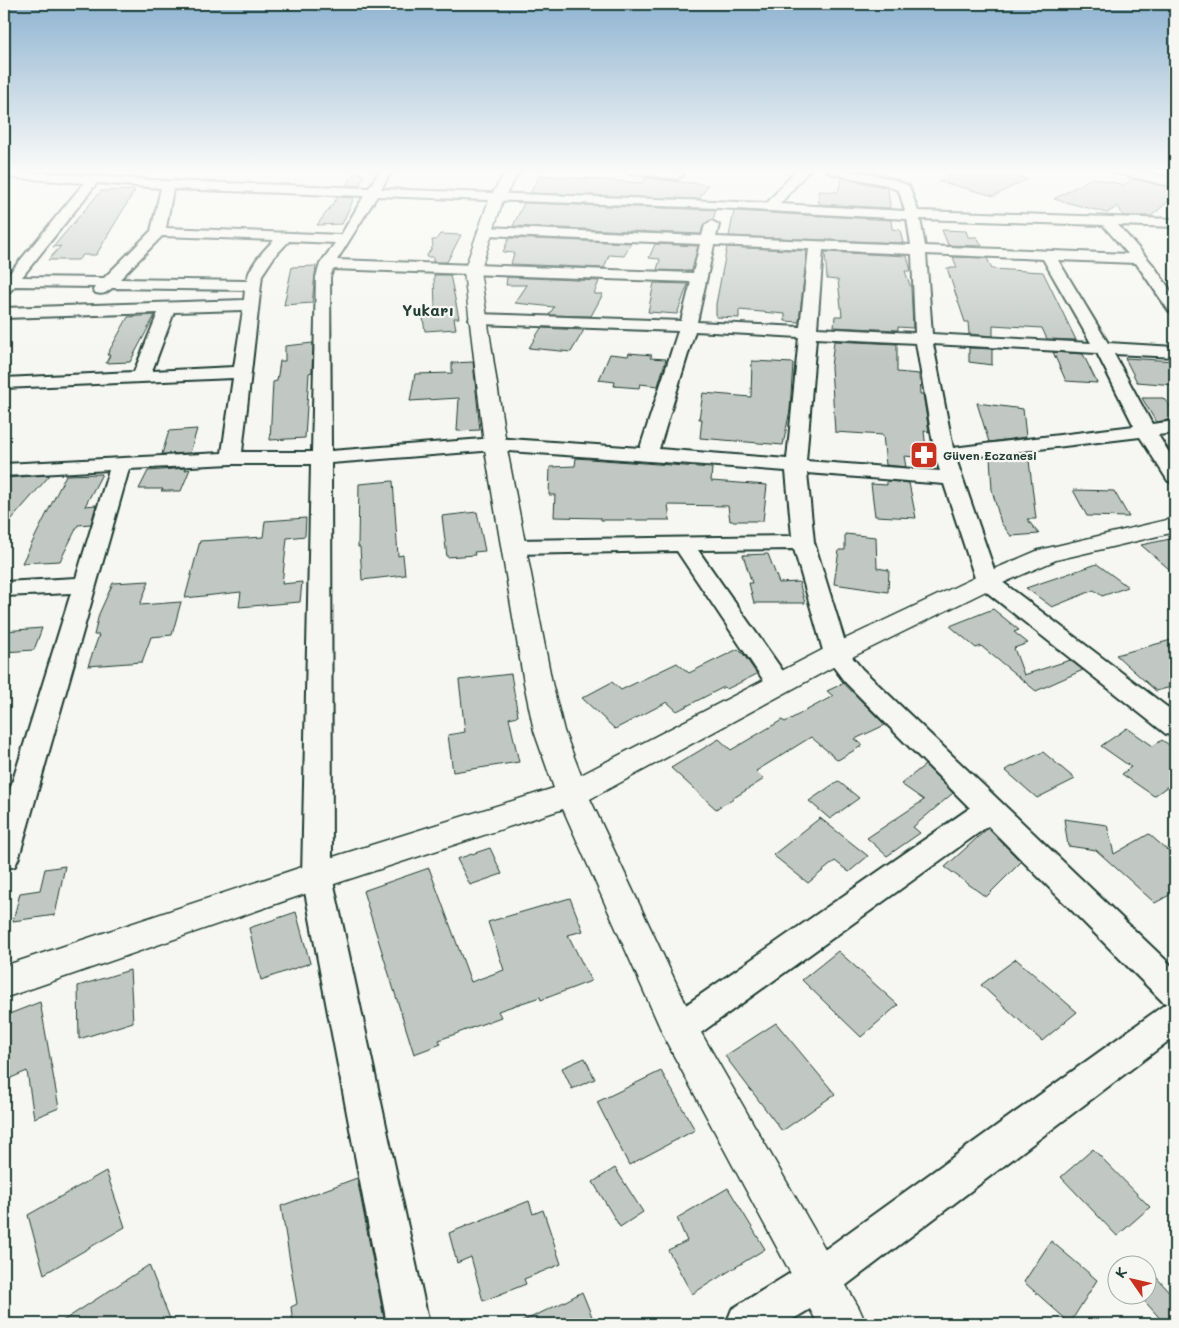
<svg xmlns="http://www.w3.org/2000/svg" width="1179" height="1328" font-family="Mali,sans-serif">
	<rect width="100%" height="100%" fill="#f6f6f2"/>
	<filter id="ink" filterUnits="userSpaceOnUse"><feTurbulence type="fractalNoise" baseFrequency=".02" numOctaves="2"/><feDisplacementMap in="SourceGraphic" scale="10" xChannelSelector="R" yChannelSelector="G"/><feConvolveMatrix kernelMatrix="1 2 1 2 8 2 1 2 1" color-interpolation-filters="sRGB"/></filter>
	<g filter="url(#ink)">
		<!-- building -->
		<path fill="#c1c8c3" stroke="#1f3d34" d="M963,170H992L1027,179L994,196L938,181Z
			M357,171L364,176L359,186L346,185Z
			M540,175L643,183L645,178L708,185L699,199L530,193Z
			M842,178L888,188L890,208L819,204L818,191L838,192Z
			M1092,178L1124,185L1133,179L1175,189V196L1151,216H1123L1118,206L1107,213L1054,199Z
			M135,190L96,255H83L78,260H48L61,246L53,247L101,191Z
			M338,197L354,198L342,224L317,225Z
			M524,203L716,210L713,219L703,225L701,234L513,226Z
			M734,211L891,220L892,229L900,230L903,243L729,236Z
			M942,230L966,231L968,237H977L982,246L948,245Z
			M440,234L461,235L447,262H433V257H426L433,246L432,240H436Z
			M509,238L631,243L624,256L609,255L604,268L511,264L514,253L503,252Z
			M655,244L698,246L692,271L657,270L660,259L649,258Z
			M727,247L807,251L799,322L785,321V314L739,310V318L716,317V304Z
			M825,252L907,256L911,271H905L911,288L913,328L898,327V330L834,327L835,316H842L838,280L827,279Z
			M953,257L987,258L992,269L1043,272L1076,340L1047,339L1042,328L993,325V336L969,334L968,322H965L947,268H957Z
			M316,266L312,303L284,305L292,267Z
			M434,275H450L459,318H454L456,329L425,331L422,312L435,311Z
			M507,277L599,281L594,294H603L591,316L549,315L554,307L515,303L527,285H506Z
			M654,283L688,284L677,314L648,312Z
			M155,315L130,362L106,363L110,355H107L128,317Z
			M541,328L584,330L571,352L529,348Z
			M834,341L897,344V372L919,374L920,394H923L929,432L924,431L927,458L904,456L906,467L886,465L883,435L835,432L831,367Z
			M313,343L312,372L309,373L305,438L270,440L273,382L277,381L280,361H285V346Z
			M969,348L992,349V365L969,362Z
			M1053,352L1083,354L1097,383L1066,381Z
			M629,353L652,355L650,358L666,359L658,386L640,384L639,388L614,386L615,382L599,380L610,354L628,356Z
			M1125,358L1175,361V385L1137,382Z
			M752,361L793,363L790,410L783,445L700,438L702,419H699L703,393L751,397Z
			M473,362L480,430L457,431L459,398L410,401L415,374L452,373V363Z
			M1142,398H1163L1175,412V419L1156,422Z
			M977,403L1023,409L1026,437L989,442Z
			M197,429L190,453L162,454L169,431Z
			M1028,452L1036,519H1027L1039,534L1011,536L1001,523L992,490L990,457Z
			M576,458L712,468L711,481L767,485L763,521H730L728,506L668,505L670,520H601V518L554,517L555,495H549L550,467L575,466Z
			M186,468L185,470L190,469L181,491H161L163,489H139L148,471Z
			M102,474L85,506L96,505L91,524L78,525L60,561L22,563L66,475Z
			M50,475L4,528V478Z
			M393,481L398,556L403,555L405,575L362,580L360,547H358L359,484Z
			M887,481L909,483L916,518L875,516L871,484L887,485Z
			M1073,490L1114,491L1129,517L1087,516Z
			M477,512L485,551L474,552L475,555L447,557L442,516Z
			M306,518L305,536L287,538L282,584L302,582L300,602L239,607L241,592L185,598L200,541L263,537L265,521Z
			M845,534L876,537L877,568L889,570L888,592L834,584L839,550H845Z
			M1175,538V574L1141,545Z
			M768,554L779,583L799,582L805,603H754L749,583H752L743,555Z
			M1097,564L1128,587L1102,596L1094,590L1052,607L1026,588Z
			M149,581L140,605L181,602L172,635L151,637L142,662L88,666L99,635H94L99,614L113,583Z
			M993,609L1019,630L1014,632L1028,643L1014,648L1024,675L1070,660L1083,670L1036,691L981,646L976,648L950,626Z
			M42,628L34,650L4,652V631Z
			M1175,639V686L1156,691L1116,655Z
			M738,649L744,655L757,674L727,689L724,687L677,711L667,702L615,729L582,698L612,682L621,690L677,663L689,673Z
			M511,674L518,716L509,718L519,762L453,772L448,735L465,732L459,680Z
			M844,683L885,725L855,739L863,745L838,760L811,737L756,771L764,779L716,809L671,768L719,739L731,750L782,720L785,722L833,696L827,691Z
			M1127,728L1153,746L1162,740L1175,749V781L1154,796L1122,774L1131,767L1101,746Z
			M1043,752L1075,779L1037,798L1005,770Z
			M925,765L953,793L913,827L920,833L887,856L867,838L924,800L901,784Z
			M838,781L859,798L830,819L809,801Z
			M820,818L868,856L849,872L835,861L808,883L773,855Z
			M1064,819L1107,825L1114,854L1149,834L1175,857V892L1155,903L1096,850L1068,846Z
			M988,828L1021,862L986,897L945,867Z
			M490,848L502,874L470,885L457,859Z
			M65,866L55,915L13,921L20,893L40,890L45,869Z
			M429,868L471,982L504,970L488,922L570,898L583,931L568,935L591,981L541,1000L540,997L498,1011L501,1017L439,1040L441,1044L414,1054L363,891Z
			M296,912L310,963L261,980L249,928Z
			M838,951L898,1005L861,1037L802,980Z
			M1016,959L1077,1012L1042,1041L981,985Z
			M130,970L133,1022L79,1039L78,986Z
			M40,1002L59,1108L34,1118L27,1071L4,1081V1016Z
			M776,1023L835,1094L782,1131L725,1056Z
			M585,1058L595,1079L572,1089L562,1068Z
			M661,1071L695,1130L629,1165L597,1102Z
			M1093,1149L1150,1207L1117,1236L1061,1177Z
			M615,1168L643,1212L620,1227L593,1182Z
			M106,1171L125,1227L44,1274L28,1215Z
			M357,1178L385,1324H293L291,1307L297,1304L281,1206Z
			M728,1188L765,1249L692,1294L668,1250L687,1241L677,1218Z
			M529,1201L533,1214L543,1210L561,1264L524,1279L526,1284L483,1301L471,1257L457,1263L449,1233Z
			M1051,1241L1097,1280L1070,1323L1024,1282Z
			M149,1265L172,1324H58Z
			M1146,1266L1175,1298V1324H1165L1140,1296H1146Z
			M582,1292L595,1324H517L564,1302Z"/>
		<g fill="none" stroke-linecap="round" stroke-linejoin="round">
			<defs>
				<path id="street" d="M4,170L168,181L369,188L380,170H392L381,189L767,203L796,170H809L780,204L905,211L899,191L887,185L833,174L827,170C855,170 884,174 909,186L918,211L1175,219V227L1118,225L1154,266L1175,297V313L1169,311L1136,263L1058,260L1108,343L1175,347V357L1114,354L1152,424L1175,421V433L1158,435L1175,462V483L1168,481L1140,437L956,459L997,578L1175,713V736L1166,734L979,586L976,581L944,484L807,473L814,542L848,652L862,669L1175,969V1036L832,1296L785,1324H726L732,1309L802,1266L1167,1003L1163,1002L988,826L691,1040L679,1045L667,1040L662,1029L667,1018L970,808L844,681L824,654L794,549L698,550L792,684L788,690L779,693L770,690L677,551L514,554L506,552L503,547L506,542L514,540L792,536L786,471L495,450L331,463L332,876L429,1324H387L302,876L311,464H231L129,469L19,857L15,866L4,869V809L71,593L4,596V582L76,578L109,470L4,476V464L222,453L233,378L4,388V378L134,372L158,313L4,318V308L244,300L245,290L112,288C106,293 103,295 96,293L93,290L95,287L15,286L9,292L4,294V280L84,183L4,177ZM97,183L161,188L151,231L104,278L22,277ZM173,189L364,196L341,235L166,228ZM377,196L718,208L907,219L911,245L716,237L719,225L712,221L705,225L702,236L485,227L478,231L485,235L700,244L693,273L337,260ZM920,219L1103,225L1128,254L925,246ZM162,236L274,240C263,251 249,266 247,281L120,279ZM289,241L335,243L320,264L316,277L312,452H242L262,275L274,257ZM714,245L809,249L800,327L697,322ZM823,250L912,254L915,333L817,328ZM926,254L1043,259L1091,343L932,334ZM333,269L691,282L681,321L477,314L471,316L469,319L471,322L477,324L678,331L640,448L495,438L331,451L330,277ZM243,310L234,367L152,371L174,312ZM695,331L799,337L787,459L659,449ZM816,338L916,343L935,455L940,471L806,461ZM933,344L1097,353L1134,426L953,448Z
					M625,170H665L681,172L683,175L677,179L631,174Z"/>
				<path id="secondary" d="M507,170H521L504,197L480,271L506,444L552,683L564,731L581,775L826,648L978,576L1039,550L1175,518V532L1056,560L996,586L846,660L590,799L692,1017L859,1308L866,1324H818L666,1041L563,809L322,888L4,998V966L317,862L554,788L534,731L524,683L484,444L464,271L490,197Z
					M1113,170H1137L1175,179V187L1115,173Z"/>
			</defs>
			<!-- street casing -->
			<use href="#street" stroke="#1f3d34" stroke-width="4"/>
			<!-- secondary casing -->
			<use href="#secondary" stroke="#1f3d34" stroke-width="3"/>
			<!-- street -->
			<use href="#street" fill="#f6f6f2" fill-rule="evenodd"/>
			<!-- secondary -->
			<use href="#secondary" fill="#f6f6f2" fill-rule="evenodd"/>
		</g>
	</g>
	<!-- sky -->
	<linearGradient id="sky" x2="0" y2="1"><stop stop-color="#8fb4d1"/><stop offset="0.48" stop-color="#fbfbf9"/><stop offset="1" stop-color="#fbfbf9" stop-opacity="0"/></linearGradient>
	<rect width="1179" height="356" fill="url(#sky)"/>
	<!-- icons -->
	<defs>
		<symbol id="pharmacy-square" viewBox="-11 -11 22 22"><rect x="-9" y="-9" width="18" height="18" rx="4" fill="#c8321e" stroke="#f6f6f2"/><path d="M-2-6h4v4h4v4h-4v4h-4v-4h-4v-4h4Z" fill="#fff"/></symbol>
	</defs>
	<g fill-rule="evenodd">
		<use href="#pharmacy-square" x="908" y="439" width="32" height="32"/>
	</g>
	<g text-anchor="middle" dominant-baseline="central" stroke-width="4.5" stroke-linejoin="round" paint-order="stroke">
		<!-- far-poi labels -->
		<g font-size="12" font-weight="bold" fill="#1f3d34" stroke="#f6f6f2" text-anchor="start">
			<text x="943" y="455">Güven Eczanesi</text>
		</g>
		<!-- far-district labels -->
		<g font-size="16" font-weight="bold" fill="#1f3d34" stroke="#f6f6f2">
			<text x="428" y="309">Yukarı</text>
		</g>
	</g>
	<!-- margin -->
	<rect width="1179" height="1328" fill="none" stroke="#f6f6f2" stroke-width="20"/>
	<rect x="10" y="10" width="1159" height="1308" fill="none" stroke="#1f3d34" stroke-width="2" filter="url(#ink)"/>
	<!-- north arrow -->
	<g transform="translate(1132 1280) rotate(304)"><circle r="24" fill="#f6f6f2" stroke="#a0aca6"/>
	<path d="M0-4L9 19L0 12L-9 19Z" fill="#c8321e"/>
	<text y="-8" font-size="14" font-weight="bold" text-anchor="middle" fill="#1f3d34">K</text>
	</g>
</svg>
